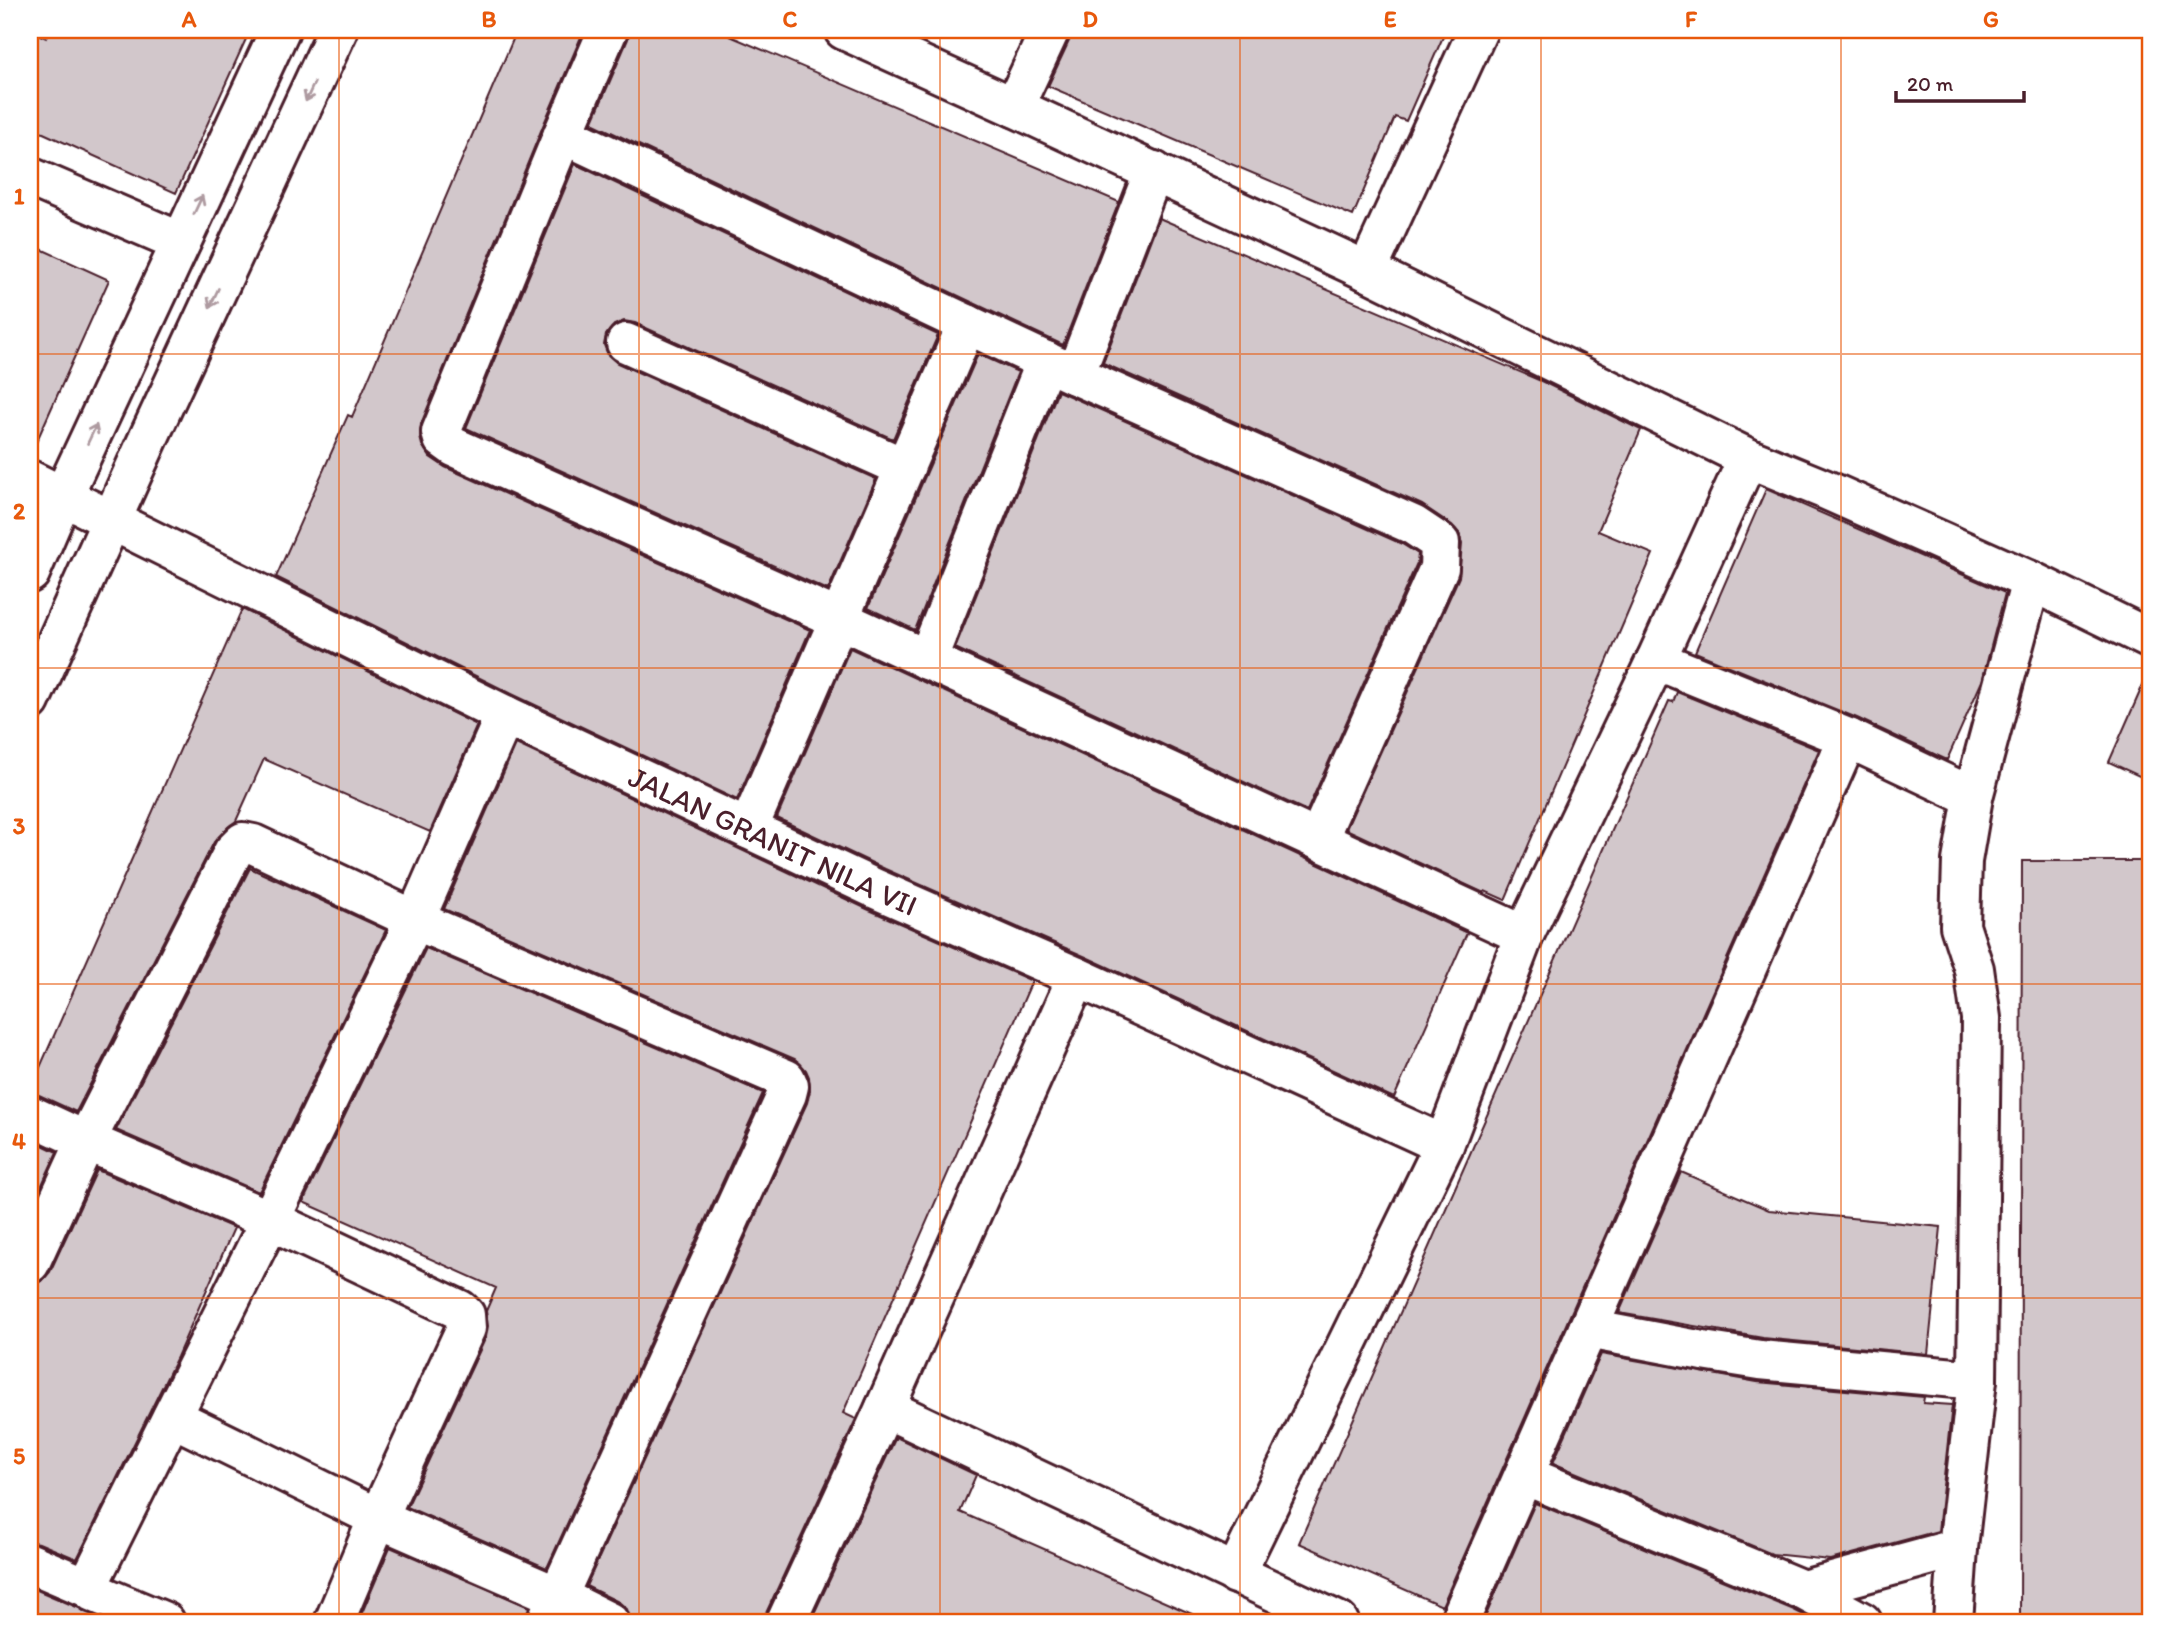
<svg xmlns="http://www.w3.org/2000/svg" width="2180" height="1652" font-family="Itim,sans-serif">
	<rect width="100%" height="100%" fill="#fff"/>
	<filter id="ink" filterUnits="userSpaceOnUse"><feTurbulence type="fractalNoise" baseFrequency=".0143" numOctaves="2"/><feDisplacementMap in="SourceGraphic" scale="14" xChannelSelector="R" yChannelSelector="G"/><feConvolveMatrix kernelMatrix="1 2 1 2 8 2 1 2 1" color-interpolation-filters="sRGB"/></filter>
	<g filter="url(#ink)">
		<!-- building -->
		<path fill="#d2c7cb" stroke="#4a1f2b" stroke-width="2" d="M30,30L46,38L50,30H225L246,39L176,193L30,127Z
			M517,30H584L543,126L421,424L420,437L422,445L430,457L445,467L810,630L737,800L514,695L276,577L348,415L352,417Z
			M629,30H716L1119,202L1063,345L592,123L628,39Z
			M1072,30H1446L1406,121L1395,117L1353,216L1048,86L1070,39Z
			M575,164L938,335L893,439L635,323L624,321L614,325L606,335L604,345L608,355L617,363L876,479L828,590L466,428Z
			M1159,218L1541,381L1641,430L1598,531L1653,554L1505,900L1485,891L1484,893L1346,829L1459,577L1462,544L1459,533L1452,525L1422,505L1103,363Z
			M30,244L109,280L30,456Z
			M978,354L1018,372L915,630L868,608Z
			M1058,391L1402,544L1418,554L1417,563L1307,811L955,648Z
			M1766,489L2005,593L1982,681L1947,760L1857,718L1695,652Z
			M242,609L477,725L430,832L264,759L236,821L228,827L214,842L76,1112L39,1095L30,1093V1090Z
			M850,648L1467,933L1394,1098L1086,957L885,869L777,818Z
			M2150,669V781L2109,762Z
			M1677,692L1819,750L1442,1606L1299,1543L1669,701L1673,702Z
			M516,744L867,909L1032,981L843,1413L856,1419L766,1613L764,1622H641L630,1617L627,1609L619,1602L586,1586L807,1103L810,1091L809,1077L806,1070L795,1059L444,909Z
			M2022,861H2150V1622H2020Z
			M250,868L386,930L259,1192L116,1130Z
			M426,948L763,1093L547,1568L407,1507L486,1337L488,1326L486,1311L496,1288L303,1202Z
			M30,1139L57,1152L30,1211Z
			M97,1170L234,1228L177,1357L77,1559L39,1543L30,1542V1284L42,1281L50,1272Z
			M1681,1172L1769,1210L1941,1227L1928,1354L1763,1338L1619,1313Z
			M1601,1354L1757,1382L1924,1397L1923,1403L1952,1405L1938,1531L1830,1560L1772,1554L1553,1463Z
			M896,1437L976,1475L960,1512L1210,1622H810Z
			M1535,1503L1794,1610L1817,1622H1483Z
			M390,1547L529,1607L524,1622H358Z
			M30,1587L79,1608L85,1612L109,1622H30Z"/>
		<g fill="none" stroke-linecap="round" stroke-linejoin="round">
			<defs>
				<g id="minor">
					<path d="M608,30L563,134L441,432L443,439L454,447L839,619L1524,935"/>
					<path d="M844,30L1014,107L1367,271L1748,458L1824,489L2031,581L2150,639"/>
					<path d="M1014,107L1050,30"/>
					<path d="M563,134L1075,375L1413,525L1440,543L1439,568L1318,839"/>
					<path d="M30,177L181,242"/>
					<path d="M1367,271L1478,30"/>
					<path d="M626,343L905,468"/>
					<path d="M1075,375L1154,171"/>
					<path id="s1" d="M30,480L505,715L748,829L876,889L1077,977L1444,1145"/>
					<path d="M30,573L63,496L280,30"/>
					<path d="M927,660L1046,361"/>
					<path d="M1656,660L1848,738L1973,797"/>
					<path d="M30,701L149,437L338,30"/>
					<path d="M748,829L967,324"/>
					<path d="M30,1115L86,1141L270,1220L460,1310L465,1315L466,1328L378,1518L334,1622"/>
					<path d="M30,1263L86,1141L233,852L243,842L253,844L415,920L786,1079L789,1086L787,1094L546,1622"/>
					<path d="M1588,1329L1703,1351L1760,1360L1977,1380"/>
					<path d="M885,1408L1339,1622"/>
					<path d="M172,1417L378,1518L557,1596L609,1622"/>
					<path d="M1524,1475L1803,1590L1862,1622"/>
					<path d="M30,1563L91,1589"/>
					<path d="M1235,1574L1444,1145L1524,935L1656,660L1748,458"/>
					<path d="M1803,1590L1958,1548"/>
					<path d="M165,1622L93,1592L90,1587V1581L270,1220L415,920L505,715"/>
					<path d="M786,1622L885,1408L1077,977"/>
					<path d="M1459,1622L1848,738"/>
					<path d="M1953,1622L1958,1548L1977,1380L1981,1018L1974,969L1960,926L1962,861L1973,797L2031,581"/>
				</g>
			</defs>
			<!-- minor casing -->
			<use href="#minor" stroke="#4a1f2b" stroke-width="44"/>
			<!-- minor -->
			<use href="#minor" stroke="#fff" stroke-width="38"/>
		</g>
		<!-- one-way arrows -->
		<defs><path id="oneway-shaft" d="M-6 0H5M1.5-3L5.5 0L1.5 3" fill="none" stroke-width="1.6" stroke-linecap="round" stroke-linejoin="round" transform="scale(1.75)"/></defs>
		<g stroke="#ae9aa0">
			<use href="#oneway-shaft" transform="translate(310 92) rotate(115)"/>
			<use href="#oneway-shaft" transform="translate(198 205) rotate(-65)"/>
			<use href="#oneway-shaft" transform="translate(214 298) rotate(115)"/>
			<use href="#oneway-shaft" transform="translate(92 434) rotate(-65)"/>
		</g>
	</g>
	<!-- grid -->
	<path fill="none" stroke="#e8590c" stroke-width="2" stroke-opacity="0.55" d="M339,30V1622M639,30V1622M940,30V1622M1240,30V1622M1541,30V1622M1841,30V1622M30,354H2150M30,668H2150M30,984H2150M30,1298H2150"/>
	<g text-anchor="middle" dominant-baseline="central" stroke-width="7" stroke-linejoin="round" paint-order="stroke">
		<!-- street labels -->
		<g font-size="30" fill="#4a1f2b" stroke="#fff">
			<text stroke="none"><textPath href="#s1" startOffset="826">JALAN GRANIT NILA VII</textPath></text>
		</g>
	</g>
	<!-- margin -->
	<rect width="2180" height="1652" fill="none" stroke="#fff" stroke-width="77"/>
	<!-- scale -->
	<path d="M1896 91v10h128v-10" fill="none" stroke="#4a1f2b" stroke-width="3.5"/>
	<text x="1907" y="91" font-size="21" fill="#4a1f2b" stroke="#ffffff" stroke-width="5" paint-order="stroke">20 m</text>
	<rect x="38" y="38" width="2104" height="1576" fill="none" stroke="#e8590c" stroke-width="2.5"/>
	<g font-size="23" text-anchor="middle" font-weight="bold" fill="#e8590c">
		<text x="189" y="27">A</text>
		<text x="489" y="27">B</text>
		<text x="790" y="27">C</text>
		<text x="1090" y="27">D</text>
		<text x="1390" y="27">E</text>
		<text x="1691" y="27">F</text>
		<text x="1991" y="27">G</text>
		<text x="19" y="204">1</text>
		<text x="19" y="519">2</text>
		<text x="19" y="834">3</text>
		<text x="19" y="1149">4</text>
		<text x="19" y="1464">5</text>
	</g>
</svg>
